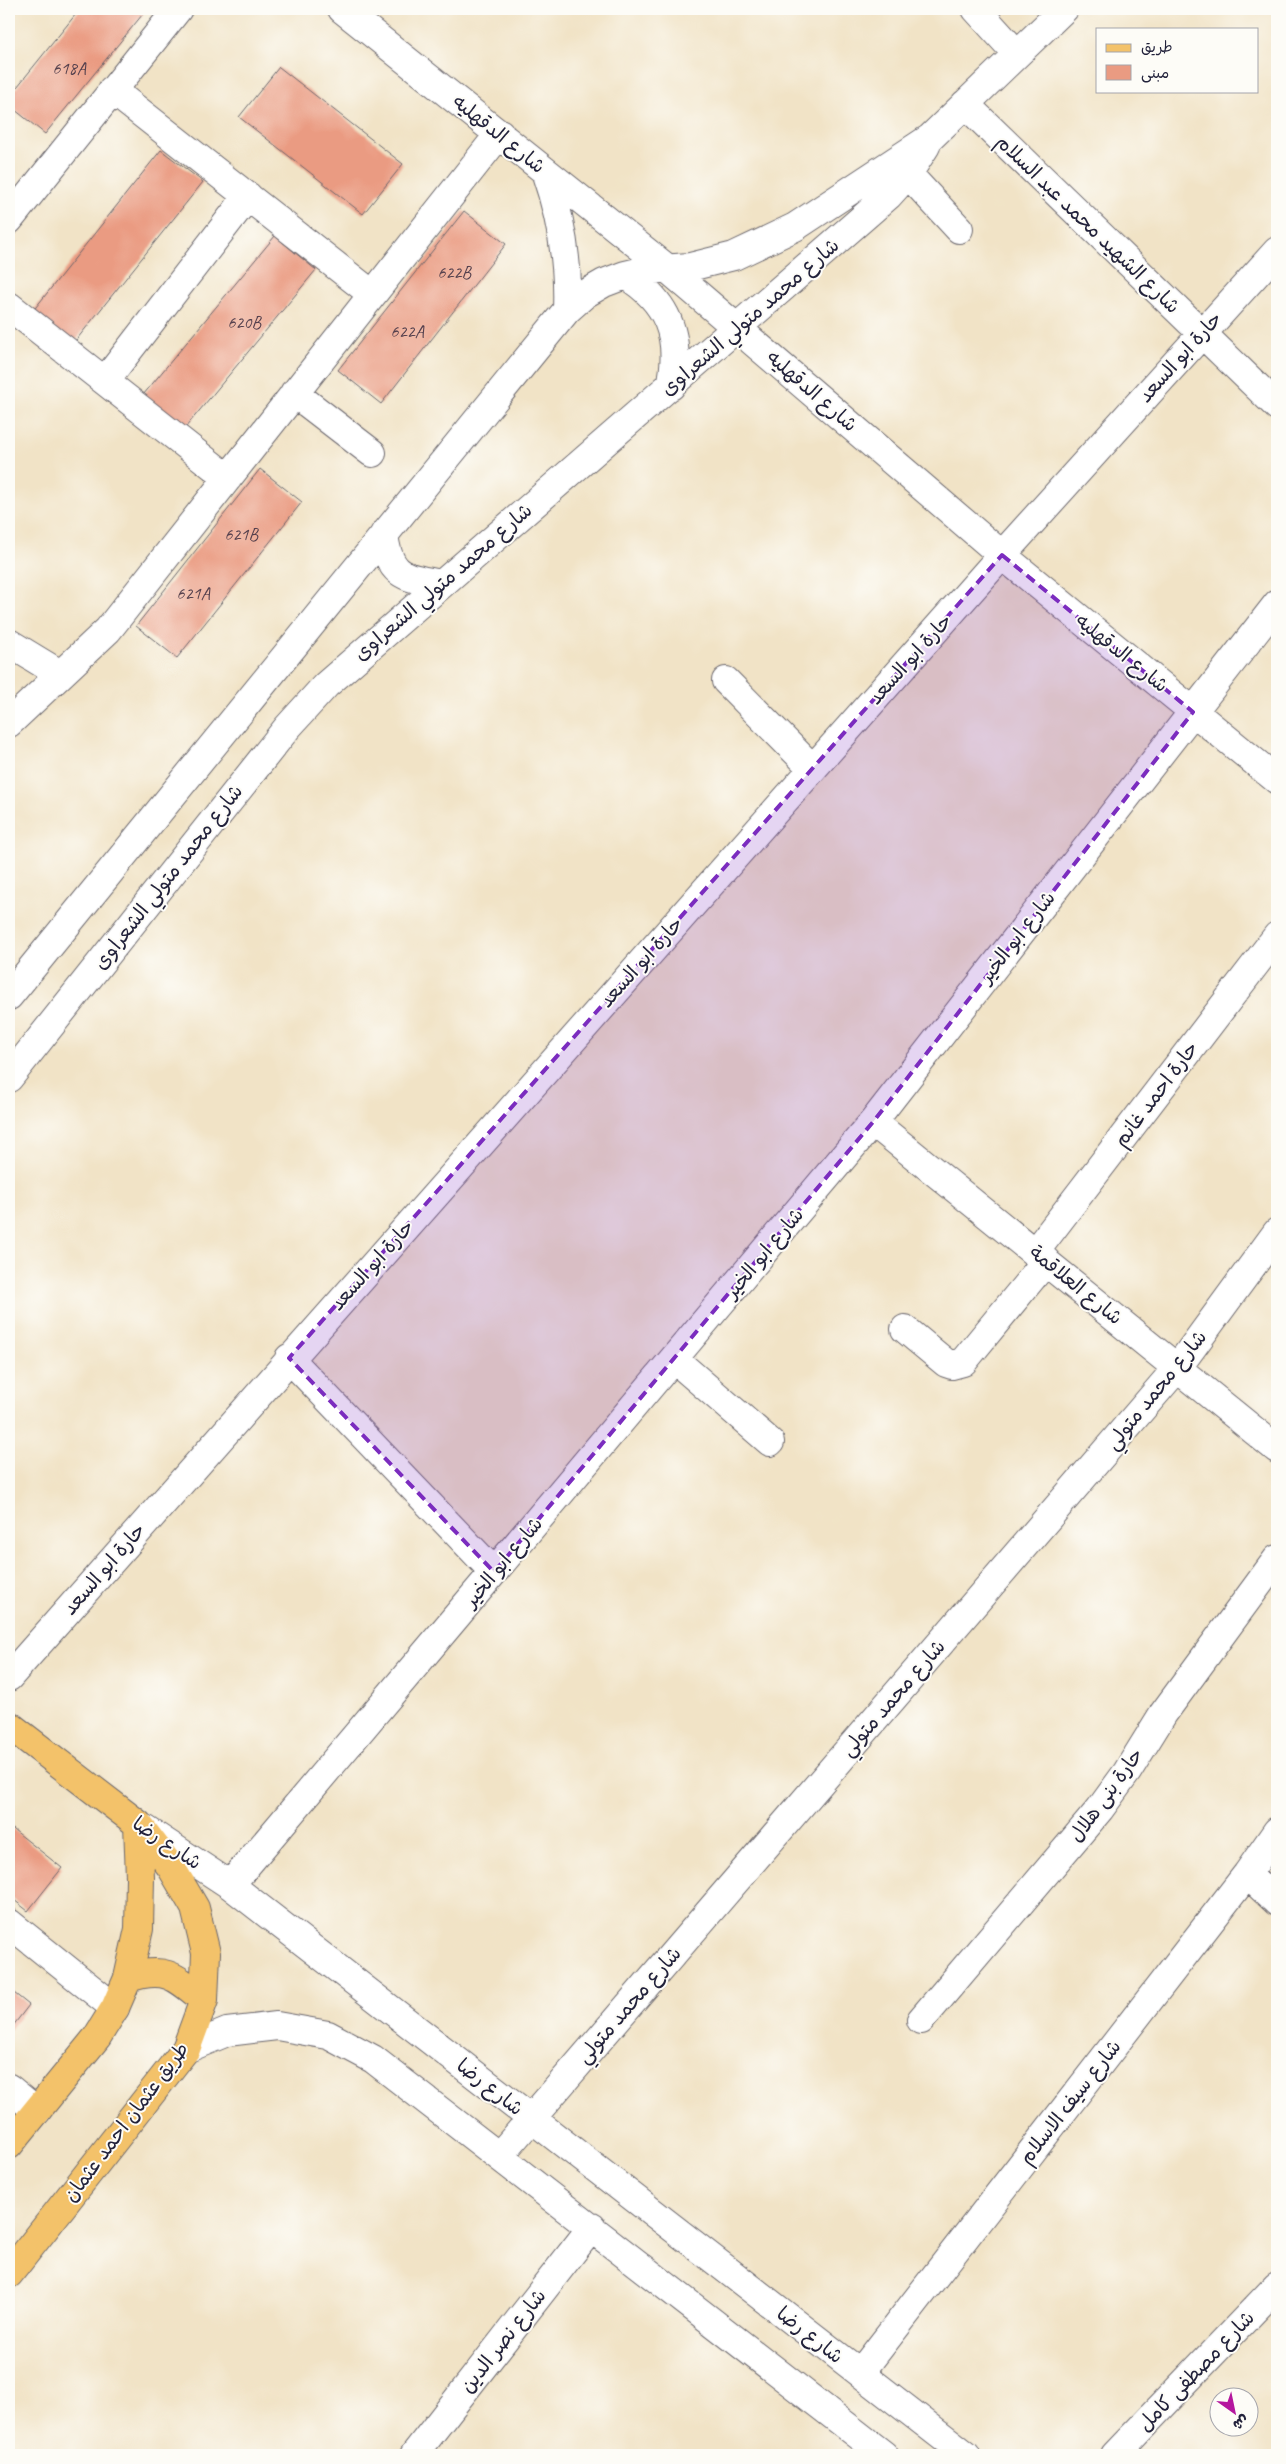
<svg xmlns="http://www.w3.org/2000/svg" width="1286" height="2464" font-family="Caveat,'Playpen Sans Arabic',sans-serif">
	<rect width="100%" height="100%" fill="#fdfcf7"/>
	<filter id="ink" filterUnits="userSpaceOnUse"><feTurbulence type="fractalNoise" baseFrequency=".02" numOctaves="2"/><feDisplacementMap in="SourceGraphic" scale="10" xChannelSelector="R" yChannelSelector="G"/><feConvolveMatrix kernelMatrix="1 2 1 2 8 2 1 2 1" color-interpolation-filters="sRGB"/></filter>
	<filter id="wash" filterUnits="userSpaceOnUse"><feTurbulence type="fractalNoise" baseFrequency=".0096" numOctaves="4" result="noise"/><feDisplacementMap in="SourceGraphic" scale="20" xChannelSelector="R" yChannelSelector="G"/><feGaussianBlur stdDeviation="1.12" result="paint"/><feColorMatrix in="noise" values="0 0 0 0 0 0 0 0 0 0 0 0 0 0 0 0 0 1.4 0 .05"/><feComposite in="paint" operator="in"/></filter>
	<g filter="url(#wash)">
		<rect width="100%" height="100%" fill="#f1e3c6"/>
		<g id="blocks">
			<!-- building -->
			<path fill="#ea9b82" d="M80,9H147L45,134L9,105V97Z
				M279,67L403,164L363,214L239,117Z
				M161,150L203,182L73,344L32,312Z
				M464,211L506,244L381,404L338,370Z
				M275,236L316,270L185,428L143,395Z
				M260,469L302,502L177,658L136,626Z
				M9,1826L62,1868L28,1911L9,1896Z
				M9,1989L29,2005L9,2031Z"/>
		</g>
	</g>
	<g filter="url(#ink)">
		<use href="#blocks" fill-opacity="0" stroke="#6a666c" stroke-width="1"/>
		<g fill="none" stroke-linecap="round" stroke-linejoin="round">
			<defs>
				<path id="minor" d="M342,9L668,269L1002,555L1277,780
					M976,9L1017,54
					M112,90L372,294
					M965,104L1277,406
					M545,171C561,217 569,261 567,310
					M908,174L959,229
					M9,220L178,9
					M625,275C668,301 682,337 671,386
					M9,306L228,478
					M105,381L248,196
					M294,393L372,453
					M384,534C389,576 403,577 441,584
					M9,643L60,674
					M726,681L812,768
					M9,723L108,630L500,133
					M9,996L567,310L585,294L604,283L625,275L646,270L690,267L734,256L795,227L930,138L1064,9
					M9,1078L287,728L326,685L888,196L908,174L926,146
					M873,1122L1277,1449
					M1035,1252L1277,936
					M905,1329L946,1363L952,1365L963,1362L1046,1261
					M289,1358L494,1572
					M674,1359L770,1442
					M9,1677L1002,555L1277,251
					M145,1829L230,1885L966,2455
					M1247,1874L1277,1902
					M230,1885L873,1122L1277,604
					M9,1923L115,2008
					M921,2020L1100,1809L1127,1772L1163,1714L1277,1559
					M186,2049L227,2032L277,2026L328,2035L373,2059L884,2455
					M9,2088L37,2111
					M499,2156L1178,1367L1277,1232
					M860,2373L1247,1874L1277,1831
					M414,2455L592,2227
					M1115,2455L1277,2286"/>
				<path id="major" d="M9,1725L138,1824L171,1867L195,1908L206,1953L204,2000L186,2049L9,2274
					M128,1978C166,1966 175,1976 204,2000
					M9,2145L97,2037L115,2008L128,1978L139,1929L140,1878L138,1824"/>
			</defs>
			<!-- minor casing -->
			<use href="#minor" stroke="#6a666c" stroke-width="30"/>
			<!-- major casing -->
			<use href="#major" stroke="#6a666c" stroke-width="30"/>
			<!-- minor -->
			<use href="#minor" stroke="#fff" stroke-width="28"/>
			<!-- major -->
			<use href="#major" stroke="#f3c26a" stroke-width="28"/>
		</g>
	</g>
	<!-- marked area -->
	<path fill="#7b2cbf" fill-opacity="0.2" stroke="#7b2cbf" stroke-width="4" stroke-dasharray="10 6" stroke-linejoin="round" d="M1002,555L1193,712L873,1122L494,1572L289,1358Z"/>
	<g text-anchor="middle" dominant-baseline="central" stroke-width="4" stroke-linejoin="round" paint-order="stroke">
		<!-- number labels -->
		<g font-size="18" fill="#54404d">
			<text x="69" y="68">618A</text>
			<text x="454" y="272">622B</text>
			<text x="244" y="322">620B</text>
			<text x="407" y="331">622A</text>
			<text x="241" y="534">621B</text>
			<text x="193" y="593">621A</text>
		</g>
		<!-- street labels -->
		<g font-size="20" fill="#22223b" stroke="#fdfcf7">
			<text transform="translate(499 134) rotate(39)">شارع الدقهليه</text>
			<text transform="translate(1088 224) rotate(44)">شارع الشهيد محمد عبد السلام</text>
			<text transform="translate(750 317) rotate(-41)">شارع محمد متولي الشعراوى</text>
			<text transform="translate(1180 357) rotate(-48)">حارة ابو السعد</text>
			<text transform="translate(812 391) rotate(41)">شارع الدقهليه</text>
			<text transform="translate(443 582) rotate(-41)">شارع محمد متولي الشعراوى</text>
			<text transform="translate(1122 653) rotate(39)">شارع الدقهليه</text>
			<text transform="translate(910 659) rotate(-48)">حارة ابو السعد</text>
			<text transform="translate(168 877) rotate(-52)">شارع محمد متولي الشعراوى</text>
			<text transform="translate(1017 937) rotate(-52)">شارع ابو الخير</text>
			<text transform="translate(641 962) rotate(-48)">حارة ابو السعد</text>
			<text transform="translate(1156 1094) rotate(-53)">حارة احمد غانم</text>
			<text transform="translate(764 1253) rotate(-50)">شارع ابو الخير</text>
			<text transform="translate(372 1265) rotate(-48)">حارة ابو السعد</text>
			<text transform="translate(1076 1285) rotate(39)">شارع العلاقمة</text>
			<text transform="translate(1156 1390) rotate(-51)">شارع محمد متولي</text>
			<text transform="translate(503 1562) rotate(-50)">شارع ابو الخير</text>
			<text transform="translate(104 1569) rotate(-49)">حارة ابو السعد</text>
			<text transform="translate(893 1698) rotate(-49)">شارع محمد متولي</text>
			<text transform="translate(1106 1795) rotate(-54)">حارة بنى هلال</text>
			<text transform="translate(167 1843) rotate(34)">شارع رضا</text>
			<text transform="translate(629 2005) rotate(-49)">شارع محمد متولي</text>
			<text transform="translate(490 2087) rotate(38)">شارع رضا</text>
			<text transform="translate(1070 2102) rotate(-52)">شارع سيف الاسلام</text>
			<text transform="translate(126 2122) rotate(-53)">طريق عثمان احمد عثمان</text>
			<text transform="translate(810 2335) rotate(38)">شارع رضا</text>
			<text transform="translate(503 2341) rotate(-52)">شارع نصر الدين</text>
			<text transform="translate(1196 2371) rotate(-46)">شارع مصطفى كامل</text>
		</g>
	</g>
	<!-- margin -->
	<rect width="1286" height="2464" fill="none" stroke="#fdfcf7" stroke-width="30"/>
	<!-- legend -->
	<rect x="1096" y="28" width="162" height="65" fill="#fdfcf7" stroke="#a5a5ac"/>
	<rect x="1106" y="44" width="25" height="8" fill="#f3c26a" stroke="#a5a5ac"/>
	<text x="1141" y="52" font-size="15" fill="#22223b">طريق</text>
	<rect x="1106" y="65" width="25" height="15" fill="#ea9b82" stroke="#a5a5ac"/>
	<text x="1141" y="78" font-size="15" fill="#22223b">مبنى</text>
	<!-- north arrow -->
	<g transform="translate(1234 2412) rotate(147)"><circle r="24" fill="#fdfcf7" stroke="#a5a5ac"/>
	<path d="M0-4L9 19L0 12L-9 19Z" fill="#b5179e"/>
	<text y="-8" font-size="14" font-weight="bold" text-anchor="middle" fill="#22223b">ش</text>
	</g>
</svg>
